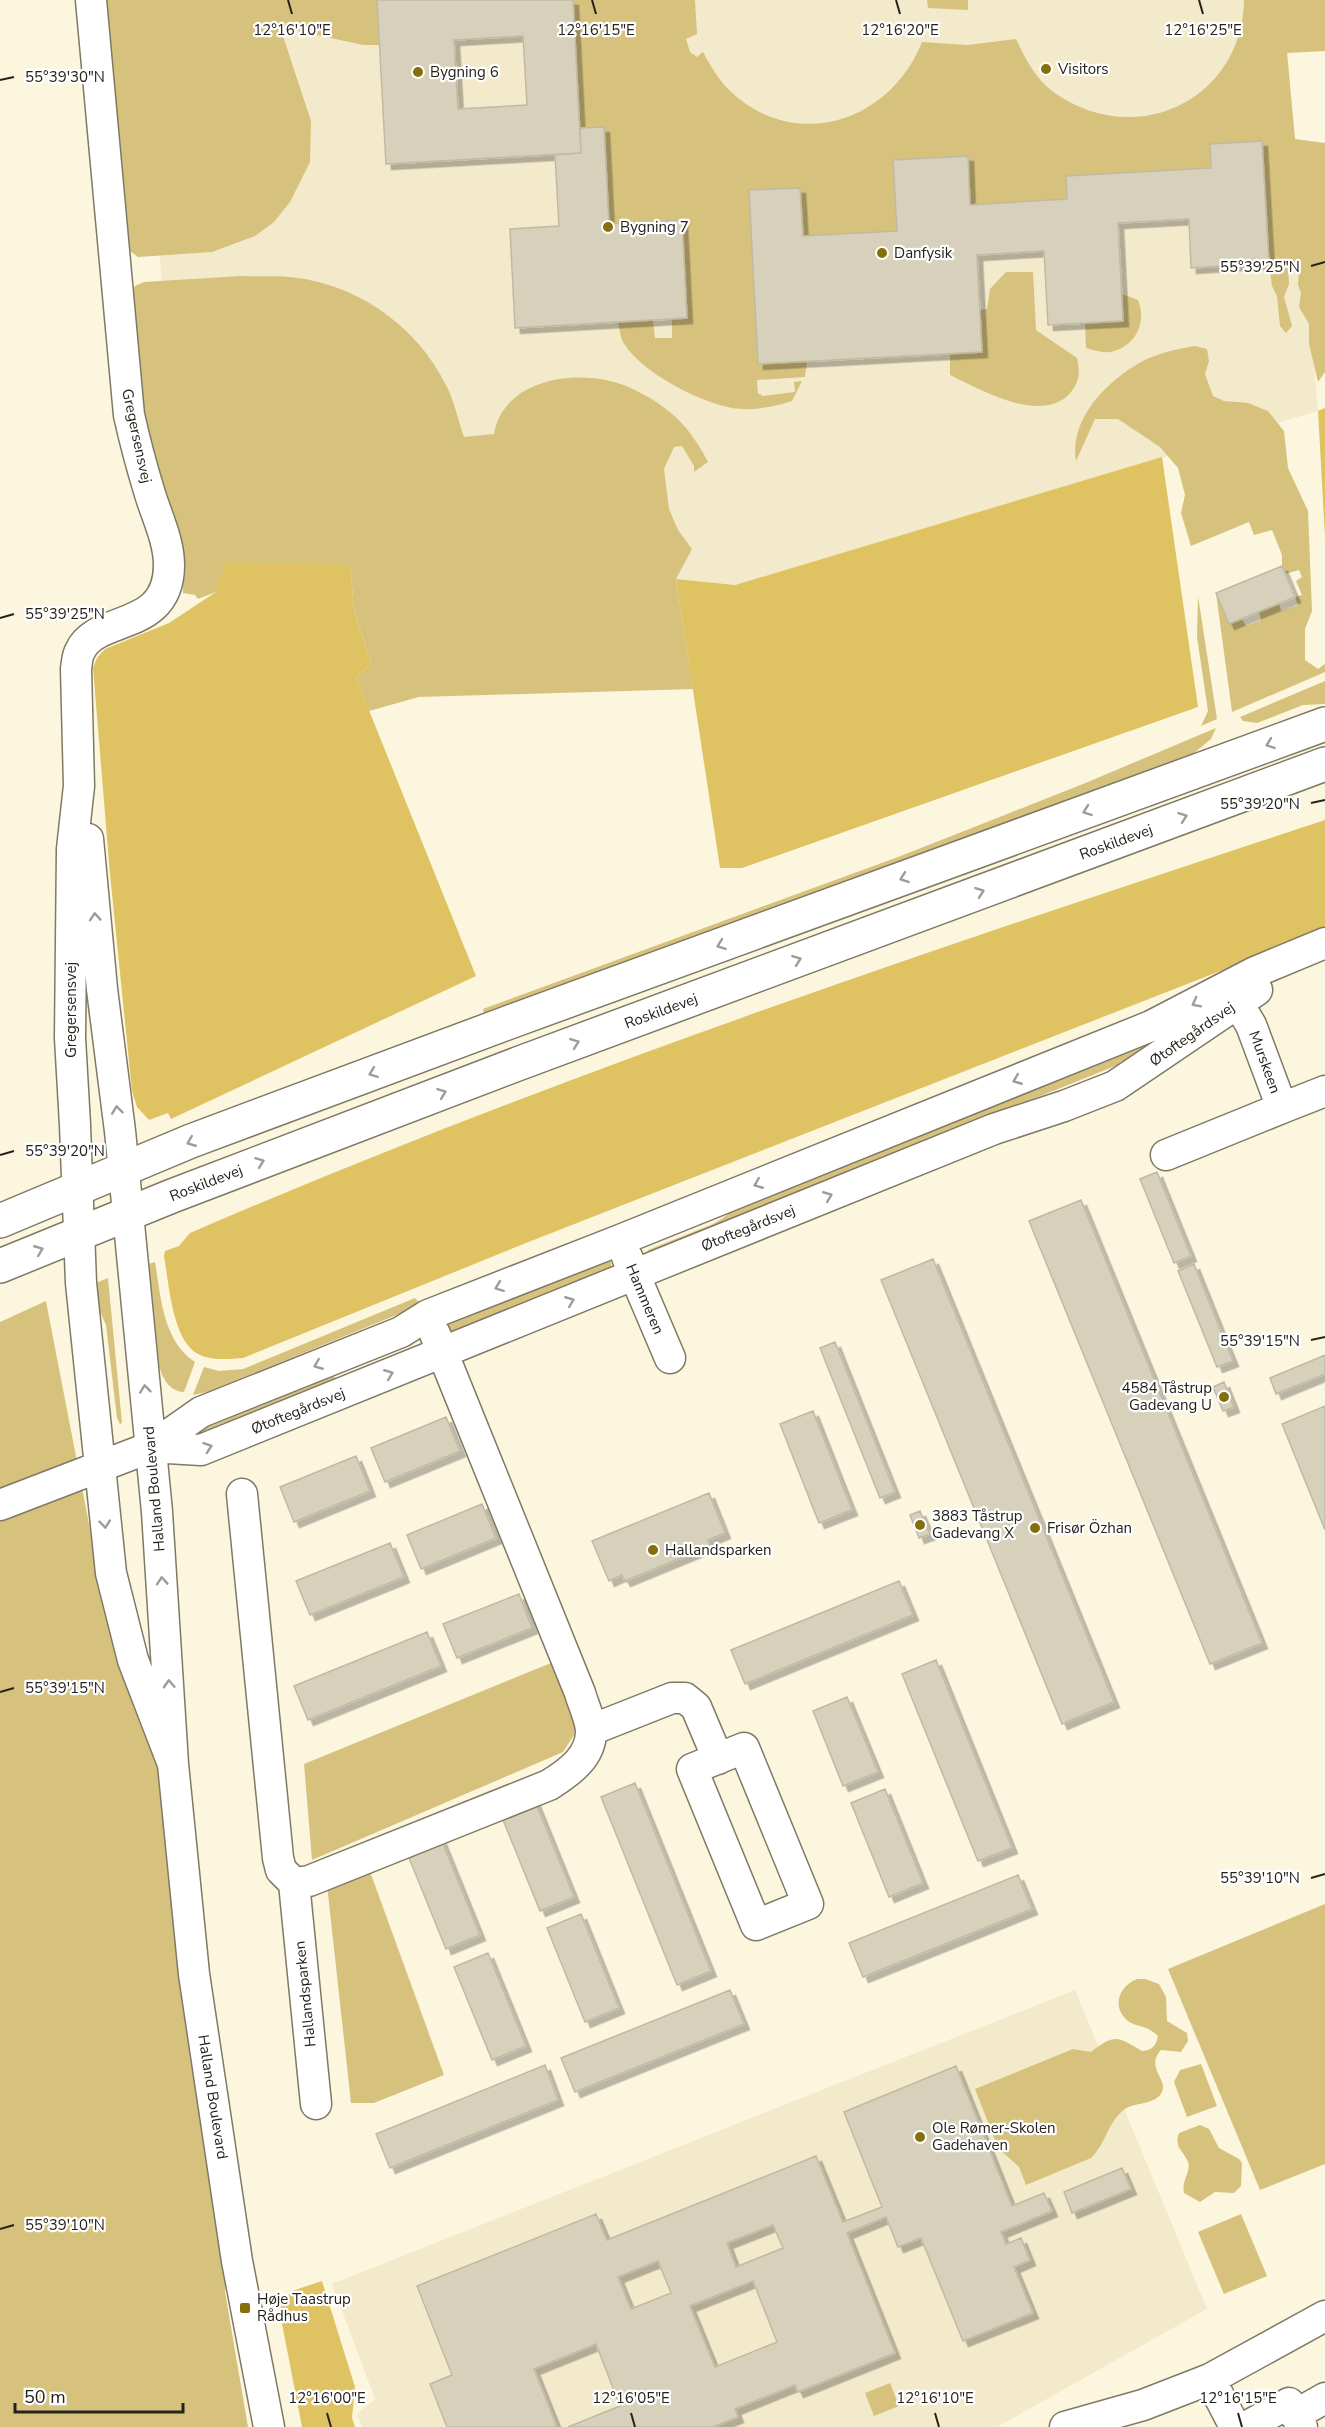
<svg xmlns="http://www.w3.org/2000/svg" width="1325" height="2427" font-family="'Nunito Sans',sans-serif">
	<defs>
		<filter id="shadow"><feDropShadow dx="5.5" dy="5.5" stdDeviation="0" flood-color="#0004"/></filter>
	</defs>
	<rect width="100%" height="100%" fill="#fcf6df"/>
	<!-- built -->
	<path fill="#f3eacc" d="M134,0H1283L1318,411L735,585L473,558L175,411Z
		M1075,1990L1207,2309L997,2427H362L357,2414L375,2399L332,2284Z"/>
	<!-- green -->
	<path fill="#d6c27d" d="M107,0H377L379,45H363L280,27L311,121L310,162L290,202L274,222L255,236L212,252L138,257L126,248L102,2H107Z
		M573,0H695L697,34L686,39L690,52L697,57L703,52C710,65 718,79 729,90C794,153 890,123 922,42L967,45L1016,39C1025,58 1035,78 1052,91C1133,151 1242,102 1244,0H1325V51L1287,53L1295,139L1325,143V372L1318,382L1309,344V324L1299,307L1301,293L1298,285L1299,269L1296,262L1288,267L1289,284L1284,297L1292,326L1286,333L1280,326L1277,296L1272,286L1269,263L1262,141L1210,144L1211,168L1067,199L970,205L967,156L897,231L803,236L800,188L750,190L758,363L807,361L805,377L757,380L758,394H761V396L795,392L794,382L802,381L792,401C775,406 760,410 742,409C708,408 637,371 622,340C620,334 619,327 618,322L653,320L655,338H672V319L687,318L682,220L609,224L604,127L580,128Z
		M927,0H968V10L928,8Z
		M1006,272H1033L1036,330L1077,358C1080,371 1080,381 1071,392C1043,426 979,389 950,375V353L980,310L987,309L990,289Z
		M241,276C261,277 284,275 305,279C365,290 418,329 446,385C454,400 458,420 464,437L494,434C504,374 590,366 635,390C671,408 690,427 708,462L694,472V466L682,446L674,447L664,469L669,509L678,530L692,549L676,579L693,689L419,697L369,711L356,678L371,663L354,610L350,565L216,592L198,599L195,595L183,593V554L147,446L129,297L135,286L144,282Z
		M1122,294L1138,300C1147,322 1136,347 1110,352C1102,353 1093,350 1086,348L1085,323L1123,321Z
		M1195,346L1207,349L1209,361L1205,374L1213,396L1224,401L1248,403L1268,411L1284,431L1288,468L1308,511L1312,611L1305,629V660L1318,669L1325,664V672L1232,712L1216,593L1229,623L1242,619L1246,626L1261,620L1259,612L1279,603L1281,611L1298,605L1295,597L1302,595L1296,581L1302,577L1299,570L1285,574L1282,566V555L1272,530L1254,535L1249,522L1191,546L1181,513L1185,495L1178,468L1160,447L1118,419H1095L1076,461C1069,419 1107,381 1141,362C1158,353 1177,349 1195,346Z
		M1198,596L1217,719L1201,726L1208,711L1197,637Z
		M1325,681V704L1303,705L1257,723L1243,721L1240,717Z
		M1216,728L1211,739L1188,758L532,1002L484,1013L483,1009L898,857L1083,784Z
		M1182,1024L1147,1050L1120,1062V1064L646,1255L648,1250L713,1224L723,1218L743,1202Z
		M610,1258L612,1269L451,1335L443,1324Z
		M155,1262C161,1298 163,1341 195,1362L184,1392C169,1391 163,1379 159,1366L149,1264Z
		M108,1278L122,1423L120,1424L117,1418L106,1325L98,1307L96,1283Z
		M415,1298L421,1305L207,1392L193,1395L204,1367L219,1371L243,1369Z
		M46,1301L110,1633L156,1758L227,2257L225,2292L248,2427H0V1322Z
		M331,1377H335L336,1382L202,1437L201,1430Z
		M551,1663L576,1715L574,1735L563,1752L312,1860L304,1764Z
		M368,1866L444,2075L374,2103H351L327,1885Z
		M1325,1904V2164L1260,2190L1168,1969Z
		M1137,1979H1145L1159,1984L1166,1997L1167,2021L1187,2033L1188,2041L1181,2052L1161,2050C1145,2068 1168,2079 1162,2092C1156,2105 1135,2102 1125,2109C1108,2121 1106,2144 1091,2158L1026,2185L1019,2167L998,2148L975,2089L1073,2049L1091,2052C1115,2034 1116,2036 1142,2051C1152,2050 1156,2046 1158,2036C1145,2024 1138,2028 1128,2021C1111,2007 1119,1986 1137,1979Z
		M1201,2064L1217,2106L1187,2117L1174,2082L1180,2070Z
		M1200,2125L1209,2129L1219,2148L1239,2159L1242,2163L1241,2186L1234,2193L1215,2192L1200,2202L1184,2193C1181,2179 1193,2171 1187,2160C1182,2149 1174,2147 1179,2133Z
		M1241,2214L1267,2276L1224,2294L1198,2232Z
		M890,2383L899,2406L874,2416L865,2393Z"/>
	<!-- forest -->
	<path fill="#dfc363" d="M1325,408V537L1318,411Z
		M1162,457L1198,707L742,868H720L676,579L735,585Z
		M225,562L350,565L354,610L371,663L356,678L476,976L171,1119L168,1113L149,1120L137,1107L132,1091L110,874L93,668L97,658L105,649L169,623L216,592Z
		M1325,820V930L526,1243L243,1358C229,1359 211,1361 198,1354C172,1340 169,1283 164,1256L165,1251L179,1246L190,1233C560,1073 943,946 1325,820Z
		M322,2281L355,2387L352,2418L355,2427H302L279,2308L292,2291Z"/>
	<!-- building -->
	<path fill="#d7d1bb" stroke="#c0baa5" stroke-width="1.5" fill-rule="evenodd" filter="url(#shadow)" d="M377,0H573L581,153L386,164ZM523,36L527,105L458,109L454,40Z
		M604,127L609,224L682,220L687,318L515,328L510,229L559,226L555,155L581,153L580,128Z
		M1262,141L1269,263L1191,268L1189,219L1118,223L1123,321L1048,325L1044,251L977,255L982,352L758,364L749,190L800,188L803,236L897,231L893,160L968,156L970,205L1067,199L1066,176L1211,168L1210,144Z
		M1282,566L1295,597L1229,624L1216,593Z
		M1157,1172L1191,1256L1174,1263L1140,1179Z
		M1081,1200L1262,1643L1210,1664L1029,1221Z
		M933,1259L1114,1702L1062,1724L881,1280Z
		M1194,1264L1233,1361L1217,1367L1178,1271Z
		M835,1342L895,1492L880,1498L820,1348Z
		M1325,1355V1374L1276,1394L1270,1378Z
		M1224,1382L1234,1407L1223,1411L1213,1387Z
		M1325,1406V1530L1282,1424Z
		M813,1411L852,1510L819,1523L780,1424Z
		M446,1417L460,1451L385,1482L371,1448Z
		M356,1456L370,1491L294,1522L280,1487Z
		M709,1493L725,1533L708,1540L710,1546L625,1581L622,1575L609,1581L592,1541Z
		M482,1504L496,1538L421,1569L407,1535Z
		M920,1511L930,1534L919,1538L910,1515Z
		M390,1543L404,1577L310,1615L296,1581Z
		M899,1581L913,1615L745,1684L731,1650Z
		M519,1594L532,1628L457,1658L443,1624Z
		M427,1632L441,1666L308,1720L294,1686Z
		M936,1660L1012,1848L978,1861L902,1674Z
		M847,1697L878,1772L843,1786L813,1711Z
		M635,1783L711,1971L677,1985L601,1797Z
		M885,1789L923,1883L889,1897L851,1803Z
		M535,1801L574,1897L540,1911L501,1815Z
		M441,1839L480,1935L446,1949L407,1853Z
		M1018,1875L1032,1909L863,1977L849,1943Z
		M581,1914L619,2008L585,2022L547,1928Z
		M488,1953L526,2046L492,2060L454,1967Z
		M730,1990L744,2024L575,2092L561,2058Z
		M545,2065L558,2100L390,2168L376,2134Z
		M956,2066L1012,2206L1044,2193L1052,2211L1001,2232L1006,2244L1021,2238L1030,2260L1014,2267L1033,2313L963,2341L921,2238L898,2247L886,2217L847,2233L895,2353L798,2392L795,2385L735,2409L738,2417L713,2427H568L620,2406L596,2344L534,2369L557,2427H447L430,2384L452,2375L417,2286L596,2214L607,2240L816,2156L843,2222L882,2207L844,2112ZM773,2225L783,2248L736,2267L727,2243ZM658,2261L671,2293L631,2309L618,2277ZM753,2281L777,2342L715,2367L690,2306Z
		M1122,2168L1131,2189L1072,2213L1064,2192Z"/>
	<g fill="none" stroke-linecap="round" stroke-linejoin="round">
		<defs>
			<path id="minor" d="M91,0L129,415C135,442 142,468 150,494C157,517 169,541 169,565C169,633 96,614 80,651C77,656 77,663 76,669L79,786L72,849L70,1038L75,1125L81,1283L111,1573L133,1660L173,1764
				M88,839L102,989L120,1131L157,1512L173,1764L194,1974L237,2261L269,2427
				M1228,987L1251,1025L1282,1108L1325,1091
				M1166,1155L1282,1108
				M627,1257L670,1358
				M151,1447L201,1450L994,1129L1064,1106L1115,1086L1257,990
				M242,1494L278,1858L281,1870L294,1883L316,2104
				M0,1505L151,1447L201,1412L401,1332L428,1315L620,1240L1151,1026L1255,972L1325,943
				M591,1730L672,1698H685L696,1707L718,1759
				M744,1748L808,1904L756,1925L692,1769Z
				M294,1883L309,1881L549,1785C568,1773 592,1757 591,1730C590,1718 583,1704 580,1693L435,1334
				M1210,2379L1235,2427
				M1295,2415L1325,2398
				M1065,2427L1143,2405L1210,2379L1325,2316
				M1246,2427L1289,2403L1302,2427"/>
			<path id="major" d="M0,1221L191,1141L507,1023L1325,724
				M0,1266L172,1196L520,1063L1325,764"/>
		</defs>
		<!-- minor casing -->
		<use href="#minor" stroke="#7f7965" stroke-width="33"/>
		<!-- major casing -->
		<use href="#major" stroke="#7f7965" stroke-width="36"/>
		<!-- minor -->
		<use href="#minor" stroke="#fff" stroke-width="30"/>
		<!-- major -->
		<use href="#major" stroke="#fff" stroke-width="33"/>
	</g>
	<!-- one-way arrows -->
	<defs><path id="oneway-chevron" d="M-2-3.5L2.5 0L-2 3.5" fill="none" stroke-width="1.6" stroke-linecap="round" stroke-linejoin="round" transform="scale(1.5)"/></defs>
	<g stroke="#9d9c98">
		<use href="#oneway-chevron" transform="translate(1270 744) rotate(160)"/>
		<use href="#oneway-chevron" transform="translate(1087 811) rotate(160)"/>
		<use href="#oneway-chevron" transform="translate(1183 817) rotate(-20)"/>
		<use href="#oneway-chevron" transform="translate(904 878) rotate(160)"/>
		<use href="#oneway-chevron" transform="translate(980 892) rotate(-20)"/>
		<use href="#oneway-chevron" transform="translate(95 917) rotate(-94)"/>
		<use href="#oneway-chevron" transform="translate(721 945) rotate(160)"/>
		<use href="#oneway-chevron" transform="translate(797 960) rotate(-20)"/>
		<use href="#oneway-chevron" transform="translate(1196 1003) rotate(153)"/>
		<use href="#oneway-chevron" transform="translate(575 1043) rotate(-20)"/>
		<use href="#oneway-chevron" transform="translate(373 1073) rotate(159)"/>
		<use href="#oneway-chevron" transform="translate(1017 1080) rotate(158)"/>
		<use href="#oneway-chevron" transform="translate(442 1093) rotate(-21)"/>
		<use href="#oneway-chevron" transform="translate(117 1110) rotate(-97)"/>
		<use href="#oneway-chevron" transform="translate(191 1142) rotate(158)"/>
		<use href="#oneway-chevron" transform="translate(260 1162) rotate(-21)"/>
		<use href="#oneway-chevron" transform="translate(758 1184) rotate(158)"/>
		<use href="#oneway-chevron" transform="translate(828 1196) rotate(-22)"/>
		<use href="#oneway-chevron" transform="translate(39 1250) rotate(-22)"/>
		<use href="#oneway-chevron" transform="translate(499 1287) rotate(159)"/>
		<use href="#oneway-chevron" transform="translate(570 1301) rotate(-22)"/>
		<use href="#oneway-chevron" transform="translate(318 1365) rotate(158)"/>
		<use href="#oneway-chevron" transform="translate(389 1374) rotate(-22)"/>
		<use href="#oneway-chevron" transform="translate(145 1389) rotate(-96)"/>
		<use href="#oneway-chevron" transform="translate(208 1447) rotate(-19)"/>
		<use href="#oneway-chevron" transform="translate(105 1524) rotate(84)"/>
		<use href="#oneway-chevron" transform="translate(162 1581) rotate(-94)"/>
		<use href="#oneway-chevron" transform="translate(169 1684) rotate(-93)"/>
	</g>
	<!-- ticks -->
	<path fill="none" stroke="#25221a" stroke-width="2" d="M288,0L292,14M592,0L596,14M896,0L900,14M1199,0L1203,14M0,80L14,77M1311,266L1325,262M0,618L14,614M1311,803L1325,800M0,1155L14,1151M1311,1340L1325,1337M0,1692L14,1688M1311,1878L1325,1874M0,2229L14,2225M327,2413L331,2427M631,2413L635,2427M935,2413L939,2427M1238,2413L1242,2427"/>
	<!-- markers -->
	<g fill="#856e0b" stroke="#fff" stroke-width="2">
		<circle cx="1046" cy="69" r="6"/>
		<circle cx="418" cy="72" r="6"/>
		<circle cx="608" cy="227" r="6"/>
		<circle cx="882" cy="253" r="6"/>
		<circle cx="1224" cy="1397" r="6"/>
		<circle cx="920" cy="1525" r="6"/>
		<circle cx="1035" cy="1528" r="6"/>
		<circle cx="653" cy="1550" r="6"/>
		<circle cx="920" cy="2137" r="6"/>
		<rect x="239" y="2302" width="12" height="12" rx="3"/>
	</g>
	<g text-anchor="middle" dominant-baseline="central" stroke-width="4.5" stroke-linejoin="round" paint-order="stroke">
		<!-- poi labels -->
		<g font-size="15" fill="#25221a" stroke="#fff" text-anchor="start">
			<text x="1058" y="69">Visitors</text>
			<text x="430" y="72">Bygning 6</text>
			<text x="620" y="227">Bygning 7</text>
			<text x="894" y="253">Danfysik</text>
			<text x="1212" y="1388" text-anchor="end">4584 Tåstrup<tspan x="1212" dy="17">Gadevang U</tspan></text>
			<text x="932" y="1516">3883 Tåstrup<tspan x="932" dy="17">Gadevang X</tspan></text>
			<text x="1047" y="1528">Frisør Özhan</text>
			<text x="665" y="1550">Hallandsparken</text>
			<text x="932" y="2128">Ole Rømer-Skolen<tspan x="932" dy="17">Gadehaven</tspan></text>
			<text x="257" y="2299">Høje Taastrup<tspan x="257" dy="17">Rådhus</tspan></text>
		</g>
		<!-- street labels -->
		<g font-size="15" fill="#25221a" stroke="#fff">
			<text transform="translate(137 436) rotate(78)">Gregersensvej</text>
			<text transform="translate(1116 842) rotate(-20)">Roskildevej</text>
			<text transform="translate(71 1010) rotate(-90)">Gregersensvej</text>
			<text transform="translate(661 1011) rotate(-20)">Roskildevej</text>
			<text transform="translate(1192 1034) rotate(-35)">Øtoftegårdsvej</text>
			<text transform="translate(1265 1062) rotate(70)">Murskeen</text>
			<text transform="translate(206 1183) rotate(-21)">Roskildevej</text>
			<text transform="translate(748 1228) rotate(-22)">Øtoftegårdsvej</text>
			<text transform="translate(645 1299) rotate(67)">Hammeren</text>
			<text transform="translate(298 1411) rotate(-22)">Øtoftegårdsvej</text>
			<text transform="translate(154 1489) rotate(-95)">Halland Boulevard</text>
			<text transform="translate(305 1994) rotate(-96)">Hallandsparken</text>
			<text transform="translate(213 2097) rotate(81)">Halland Boulevard</text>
		</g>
	</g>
	<g font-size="15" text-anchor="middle" fill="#25221a" stroke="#fff" stroke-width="4.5" stroke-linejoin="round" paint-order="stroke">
		<text x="292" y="35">12°16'10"E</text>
		<text x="596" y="35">12°16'15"E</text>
		<text x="1203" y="35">12°16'25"E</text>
		<text x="900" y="35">12°16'20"E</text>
		<text x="65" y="82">55°39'30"N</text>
		<text x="1260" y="272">55°39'25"N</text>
		<text x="65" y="619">55°39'25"N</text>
		<text x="1260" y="809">55°39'20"N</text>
		<text x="65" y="1156">55°39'20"N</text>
		<text x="1260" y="1346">55°39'15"N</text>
		<text x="65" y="1693">55°39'15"N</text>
		<text x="1260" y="1883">55°39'10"N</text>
		<text x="65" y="2230">55°39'10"N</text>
		<text x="327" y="2403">12°16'00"E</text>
		<text x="631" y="2403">12°16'05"E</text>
		<text x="935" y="2403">12°16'10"E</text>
		<text x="1238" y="2403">12°16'15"E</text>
	</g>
	<!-- scale -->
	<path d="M15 2403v9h168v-9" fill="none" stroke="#25221a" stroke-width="3"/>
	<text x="24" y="2403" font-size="18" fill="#25221a" stroke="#ffffff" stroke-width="4.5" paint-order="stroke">50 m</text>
</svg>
